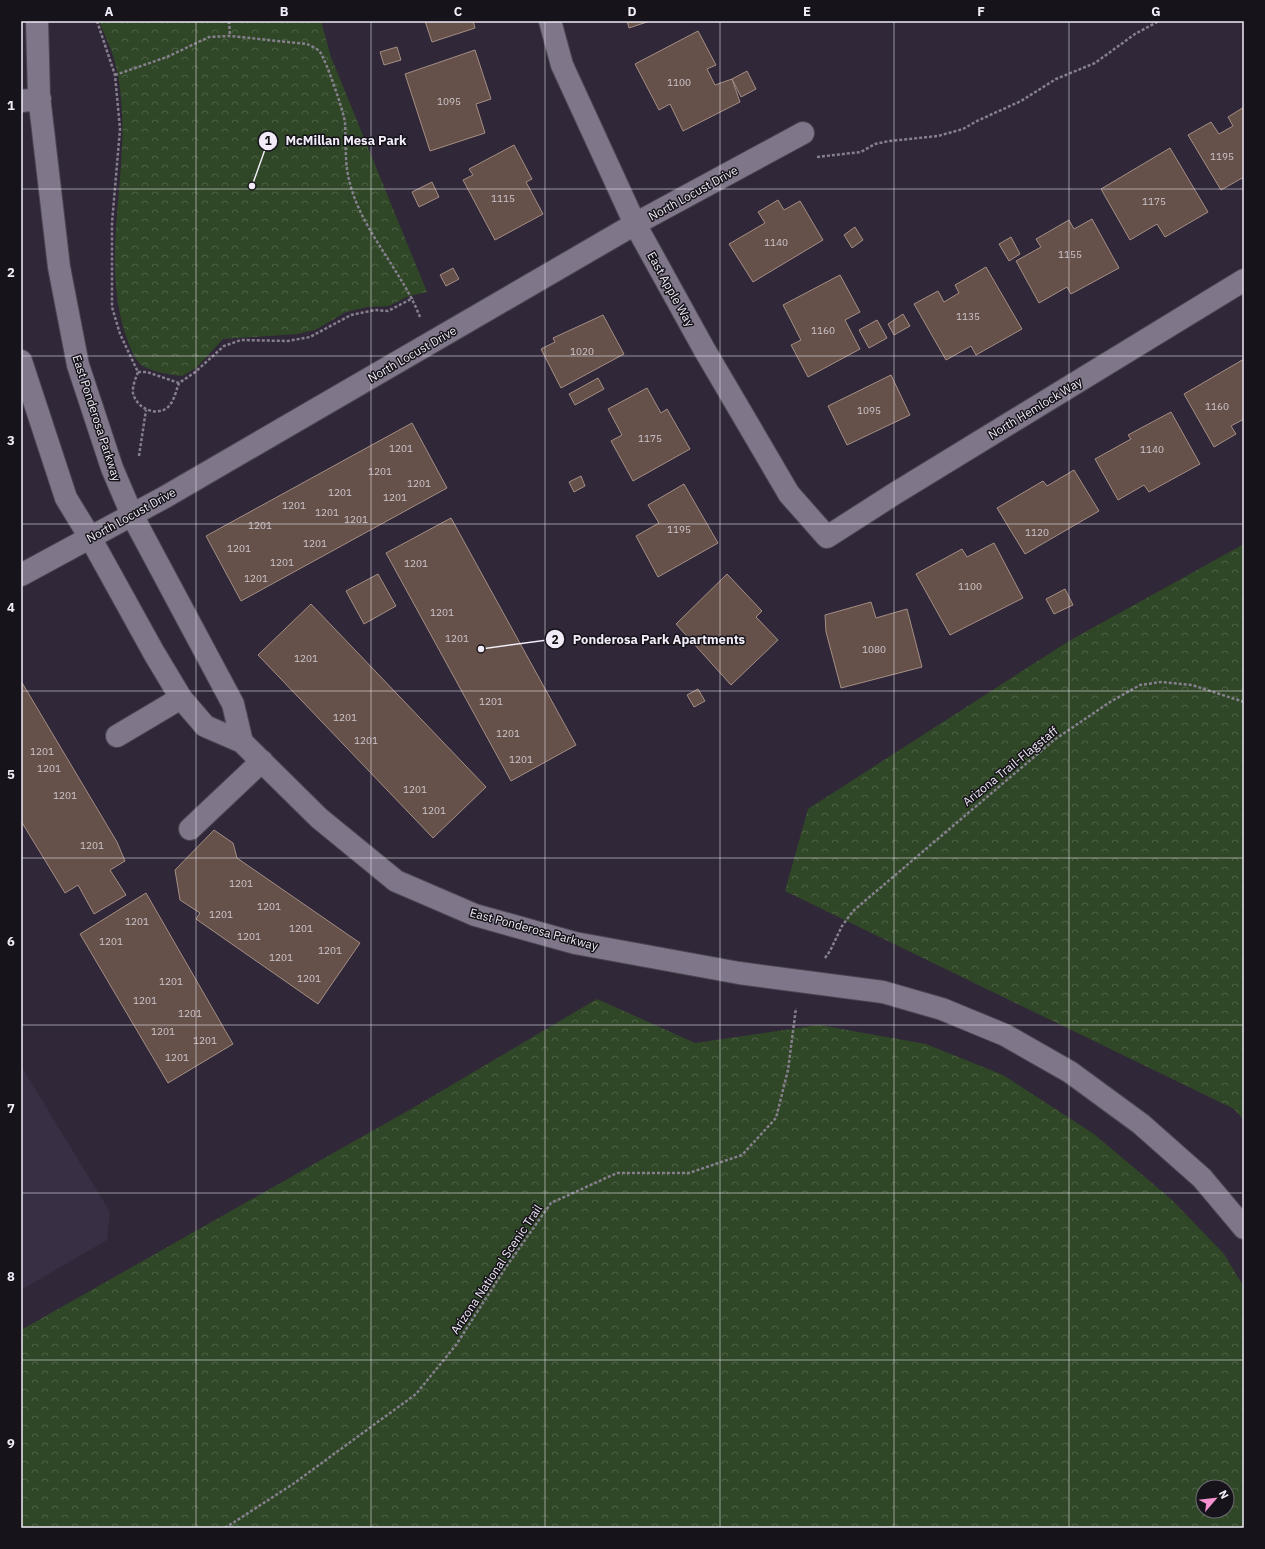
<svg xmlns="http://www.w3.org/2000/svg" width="1265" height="1549" font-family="'IBM Plex Sans',sans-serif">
	<defs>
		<pattern id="forest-crowns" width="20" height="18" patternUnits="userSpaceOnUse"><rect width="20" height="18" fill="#2f4726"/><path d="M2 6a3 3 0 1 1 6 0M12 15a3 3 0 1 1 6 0" fill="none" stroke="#4e6246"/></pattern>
	</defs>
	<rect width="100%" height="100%" fill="#302838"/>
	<!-- built -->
	<path fill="#392f45" d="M21,1066L110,1212L107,1240L21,1290Z"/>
	<!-- forest -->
	<path fill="url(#forest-crowns)" fill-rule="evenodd" d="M99,21H321L331,57L427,292L409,296L389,306L367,307L346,312L315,330L297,334L223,339L196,368L182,376C172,375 146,371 139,363C132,354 129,344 125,333C102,261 126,185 122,112C121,97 120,81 116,67C113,51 105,36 99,21Z
		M1244,544V1120L1234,1109L785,891L808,809L1069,641Z
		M597,999L695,1043L819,1025L926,1044L1003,1075L1094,1134L1172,1200L1224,1254L1244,1287V1528H21V1330L411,1109ZM1203,1487H1227V1511H1203Z"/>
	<!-- building -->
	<path fill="#655149" stroke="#a48e85" d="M425,21H473L475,28L432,42Z
		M627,21H650L629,28Z
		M698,31L716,65L707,69L715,85L732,79L740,102L683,131L670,104L659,110L635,64Z
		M397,47L401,60L384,65L380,52Z
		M475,50L491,99L476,104L485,133L430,151L405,74Z
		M747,71L756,89L741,97L732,79Z
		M1244,107V177L1221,190L1188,135L1211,122L1219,134L1233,126L1228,117Z
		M514,145L532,179L526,182L543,214L495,240L463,180L473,175L469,169Z
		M1170,148L1208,212L1165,237L1157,224L1130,240L1101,189Z
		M432,182L439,197L419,207L412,192Z
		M778,200L784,210L800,201L823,240L753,282L729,244L765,223L758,212Z
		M1092,219L1119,268L1071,294L1067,287L1039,303L1016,261L1041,247L1036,239L1069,220L1074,229Z
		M855,227L863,240L852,248L844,235Z
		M1011,237L1020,254L1009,261L999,244Z
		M986,267L1022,329L976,355L971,346L946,360L914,304L938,291L944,302L959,293L955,285Z
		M453,268L459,279L446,286L440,275Z
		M840,275L860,312L845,320L860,349L808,377L791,345L801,340L783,305Z
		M903,314L910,326L894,335L888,324Z
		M603,315L624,354L561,388L541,349L555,342L553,338Z
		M877,320L887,338L869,348L859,330Z
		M1244,359V419L1231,426L1236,434L1214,447L1184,394Z
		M891,375L910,415L847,445L828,406Z
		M598,378L604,389L575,405L569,394Z
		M647,388L661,413L667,409L690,449L633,481L611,441L622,435L608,409Z
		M1171,412L1200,464L1149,492L1144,485L1118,500L1095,459L1131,439L1128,435Z
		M412,423L447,488L241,601L206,536Z
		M1074,470L1099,511L1025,554L997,508L1043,481L1047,486Z
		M581,476L585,486L574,492L569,482Z
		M684,484L718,543L658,577L636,536L659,523L648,505Z
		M451,518L576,745L511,781L386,553Z
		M994,543L1023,598L950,635L916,574L962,549L967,557Z
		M378,574L396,606L364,624L346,591Z
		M727,574L762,611L756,617L778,640L731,685L676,624Z
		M1065,589L1073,605L1054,614L1046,599Z
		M871,602L876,618L907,609L922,667L841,688L826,632L825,615Z
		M311,604L486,787L433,838L258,655Z
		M21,681L117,842L125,861L110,870L126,895L94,914L78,885L65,893L21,821Z
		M698,689L705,701L694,707L687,695Z
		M214,830L233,843L237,858L360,943L318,1004L196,919L200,913L180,900L175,870Z
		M146,893L233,1044L168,1083L80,934Z"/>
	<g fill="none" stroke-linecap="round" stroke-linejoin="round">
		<defs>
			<path id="minor" d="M37,21L39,96L59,267L78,365L112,468L132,515L233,704L242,742
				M550,21L562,65L635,224L704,349L789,494L827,537L894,494L1244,280
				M21,101L40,99
				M21,361L66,498L91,539L154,653L181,698L205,726L242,742L319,818L396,881L475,915L575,943L739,973L883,992L942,1009L1005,1035L1070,1072L1141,1124L1202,1178L1244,1228
				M21,575L165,497L635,224L803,133
				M117,736L181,698
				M190,829L262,761"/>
		</defs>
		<!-- minor casing -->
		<use href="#minor" stroke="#4c4653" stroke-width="24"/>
		<!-- path -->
		<path stroke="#867f8d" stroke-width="2.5" stroke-dasharray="3 2" stroke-linecap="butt" d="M97,21L115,75L120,129L112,223V307L120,334L138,372C136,377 132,387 133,393C136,407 154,417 167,408C174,402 176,391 179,383L194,373L224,346L241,340L288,341L310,337L351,315L375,310L388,311L413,298
			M229,21L230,36
			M115,75L167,57L209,37L230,36L307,44C311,46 317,48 320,52C326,60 344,112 345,123C346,138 345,154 347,169C355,225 400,266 420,317
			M817,157L861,152L875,144L889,141L938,136L963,129L977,121L1021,101L1056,79L1095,63L1135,34L1159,21
			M138,372H147L179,383
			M139,456L146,410
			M825,958L830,951L842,926L853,911L1054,740L1110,702L1140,685L1161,682L1192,685L1244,702
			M225,1528L293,1484L416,1394L456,1345L506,1267L551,1203L617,1173H689L742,1155L776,1118L788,1070L796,1008"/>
		<!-- minor -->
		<use href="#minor" stroke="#7f7689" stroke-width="22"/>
	</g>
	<!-- grid -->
	<path fill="none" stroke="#f1ecf7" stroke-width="1" stroke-opacity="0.55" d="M196,21V1528M371,21V1528M545,21V1528M720,21V1528M894,21V1528M1069,21V1528M21,189H1244M21,356H1244M21,524H1244M21,691H1244M21,858H1244M21,1025H1244M21,1193H1244M21,1360H1244"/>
	<g text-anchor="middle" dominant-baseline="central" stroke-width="3" stroke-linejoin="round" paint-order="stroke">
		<!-- number labels -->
		<g font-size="10" fill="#cec5cc">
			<text x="679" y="82">1100</text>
			<text x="449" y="101">1095</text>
			<text x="1222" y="156">1195</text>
			<text x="503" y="198">1115</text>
			<text x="1154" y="201">1175</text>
			<text x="776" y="242">1140</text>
			<text x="1070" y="254">1155</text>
			<text x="968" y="316">1135</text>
			<text x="823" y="330">1160</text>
			<text x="582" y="351">1020</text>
			<text x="1217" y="406">1160</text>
			<text x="869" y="410">1095</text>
			<text x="650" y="438">1175</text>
			<text x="401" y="448">1201</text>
			<text x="1152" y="449">1140</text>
			<text x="380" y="471">1201</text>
			<text x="419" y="483">1201</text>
			<text x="340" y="492">1201</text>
			<text x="395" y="497">1201</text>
			<text x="294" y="505">1201</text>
			<text x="327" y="512">1201</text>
			<text x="356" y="519">1201</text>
			<text x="260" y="525">1201</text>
			<text x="679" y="529">1195</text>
			<text x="1037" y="532">1120</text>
			<text x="315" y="543">1201</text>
			<text x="239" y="548">1201</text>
			<text x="282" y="562">1201</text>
			<text x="416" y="563">1201</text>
			<text x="256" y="578">1201</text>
			<text x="970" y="586">1100</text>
			<text x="442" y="612">1201</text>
			<text x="457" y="638">1201</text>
			<text x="874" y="649">1080</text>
			<text x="306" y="658">1201</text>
			<text x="491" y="701">1201</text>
			<text x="345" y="717">1201</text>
			<text x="508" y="733">1201</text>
			<text x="366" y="740">1201</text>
			<text x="42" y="751">1201</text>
			<text x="521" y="759">1201</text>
			<text x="49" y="768">1201</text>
			<text x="415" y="789">1201</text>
			<text x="65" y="795">1201</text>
			<text x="434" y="810">1201</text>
			<text x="92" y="845">1201</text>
			<text x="241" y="883">1201</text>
			<text x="269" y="906">1201</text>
			<text x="221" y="914">1201</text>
			<text x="137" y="921">1201</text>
			<text x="301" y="928">1201</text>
			<text x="249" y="936">1201</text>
			<text x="111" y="941">1201</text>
			<text x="330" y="950">1201</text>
			<text x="281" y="957">1201</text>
			<text x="309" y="978">1201</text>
			<text x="171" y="981">1201</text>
			<text x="145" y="1000">1201</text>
			<text x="190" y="1013">1201</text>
			<text x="163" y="1031">1201</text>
			<text x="205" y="1040">1201</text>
			<text x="177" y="1057">1201</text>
		</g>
		<!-- street labels -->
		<g font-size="12" fill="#f1ecf7" stroke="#16131a">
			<text transform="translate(693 193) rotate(-29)">North Locust Drive</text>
			<text transform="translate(671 289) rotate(61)">East Apple Way</text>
			<text transform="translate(412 354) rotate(-30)">North Locust Drive</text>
			<text transform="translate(1035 408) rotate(-31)">North Hemlock Way</text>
			<text transform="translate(97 418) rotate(72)">East Ponderosa Parkway</text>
			<text transform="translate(131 515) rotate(-29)">North Locust Drive</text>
			<text transform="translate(1010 766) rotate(-39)">Arizona Trail-Flagstaff</text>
			<text transform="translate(534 929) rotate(15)">East Ponderosa Parkway</text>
			<text transform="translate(496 1269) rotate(-56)">Arizona National Scenic Trail</text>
		</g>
	</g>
	<!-- callouts -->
	<path fill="none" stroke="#f1ecf7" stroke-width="1.5" d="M252 186L268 141M481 649L555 639"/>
	<g fill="#f1ecf7" stroke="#16131a" stroke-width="1.5">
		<circle cx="252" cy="186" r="4"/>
		<circle cx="481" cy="649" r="4"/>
		<circle cx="268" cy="141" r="10"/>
		<circle cx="555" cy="639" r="10"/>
	</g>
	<g font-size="12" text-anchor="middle" font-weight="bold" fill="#111">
		<text x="268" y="145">1</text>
		<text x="555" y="644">2</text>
	</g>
	<g font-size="13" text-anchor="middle" font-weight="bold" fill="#f1ecf7" stroke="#16131a" stroke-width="3" stroke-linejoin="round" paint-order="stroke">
		<text x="346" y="145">McMillan Mesa Park</text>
		<text x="659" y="644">Ponderosa Park Apartments</text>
	</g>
	<!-- border -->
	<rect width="1265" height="1549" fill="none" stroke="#16131a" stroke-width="44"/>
	<!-- north arrow -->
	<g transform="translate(1215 1499) rotate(62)"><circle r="19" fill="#16131a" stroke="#6e6a72"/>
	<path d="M0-3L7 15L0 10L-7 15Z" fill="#f690cf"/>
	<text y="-6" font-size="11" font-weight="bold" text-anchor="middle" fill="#f1ecf7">N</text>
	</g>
	<rect x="22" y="22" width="1221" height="1505" fill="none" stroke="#f1ecf7" stroke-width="1.5"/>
	<g font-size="13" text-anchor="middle" font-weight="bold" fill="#f1ecf7">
		<text x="109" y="16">A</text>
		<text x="284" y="16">B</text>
		<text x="458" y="16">C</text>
		<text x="632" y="16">D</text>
		<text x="807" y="16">E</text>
		<text x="981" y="16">F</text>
		<text x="1156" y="16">G</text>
		<text x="11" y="110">1</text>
		<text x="11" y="277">2</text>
		<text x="11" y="445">3</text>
		<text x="11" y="612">4</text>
		<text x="11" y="779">5</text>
		<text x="11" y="946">6</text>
		<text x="11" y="1113">7</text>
		<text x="11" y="1281">8</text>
		<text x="11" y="1448">9</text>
	</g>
</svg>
